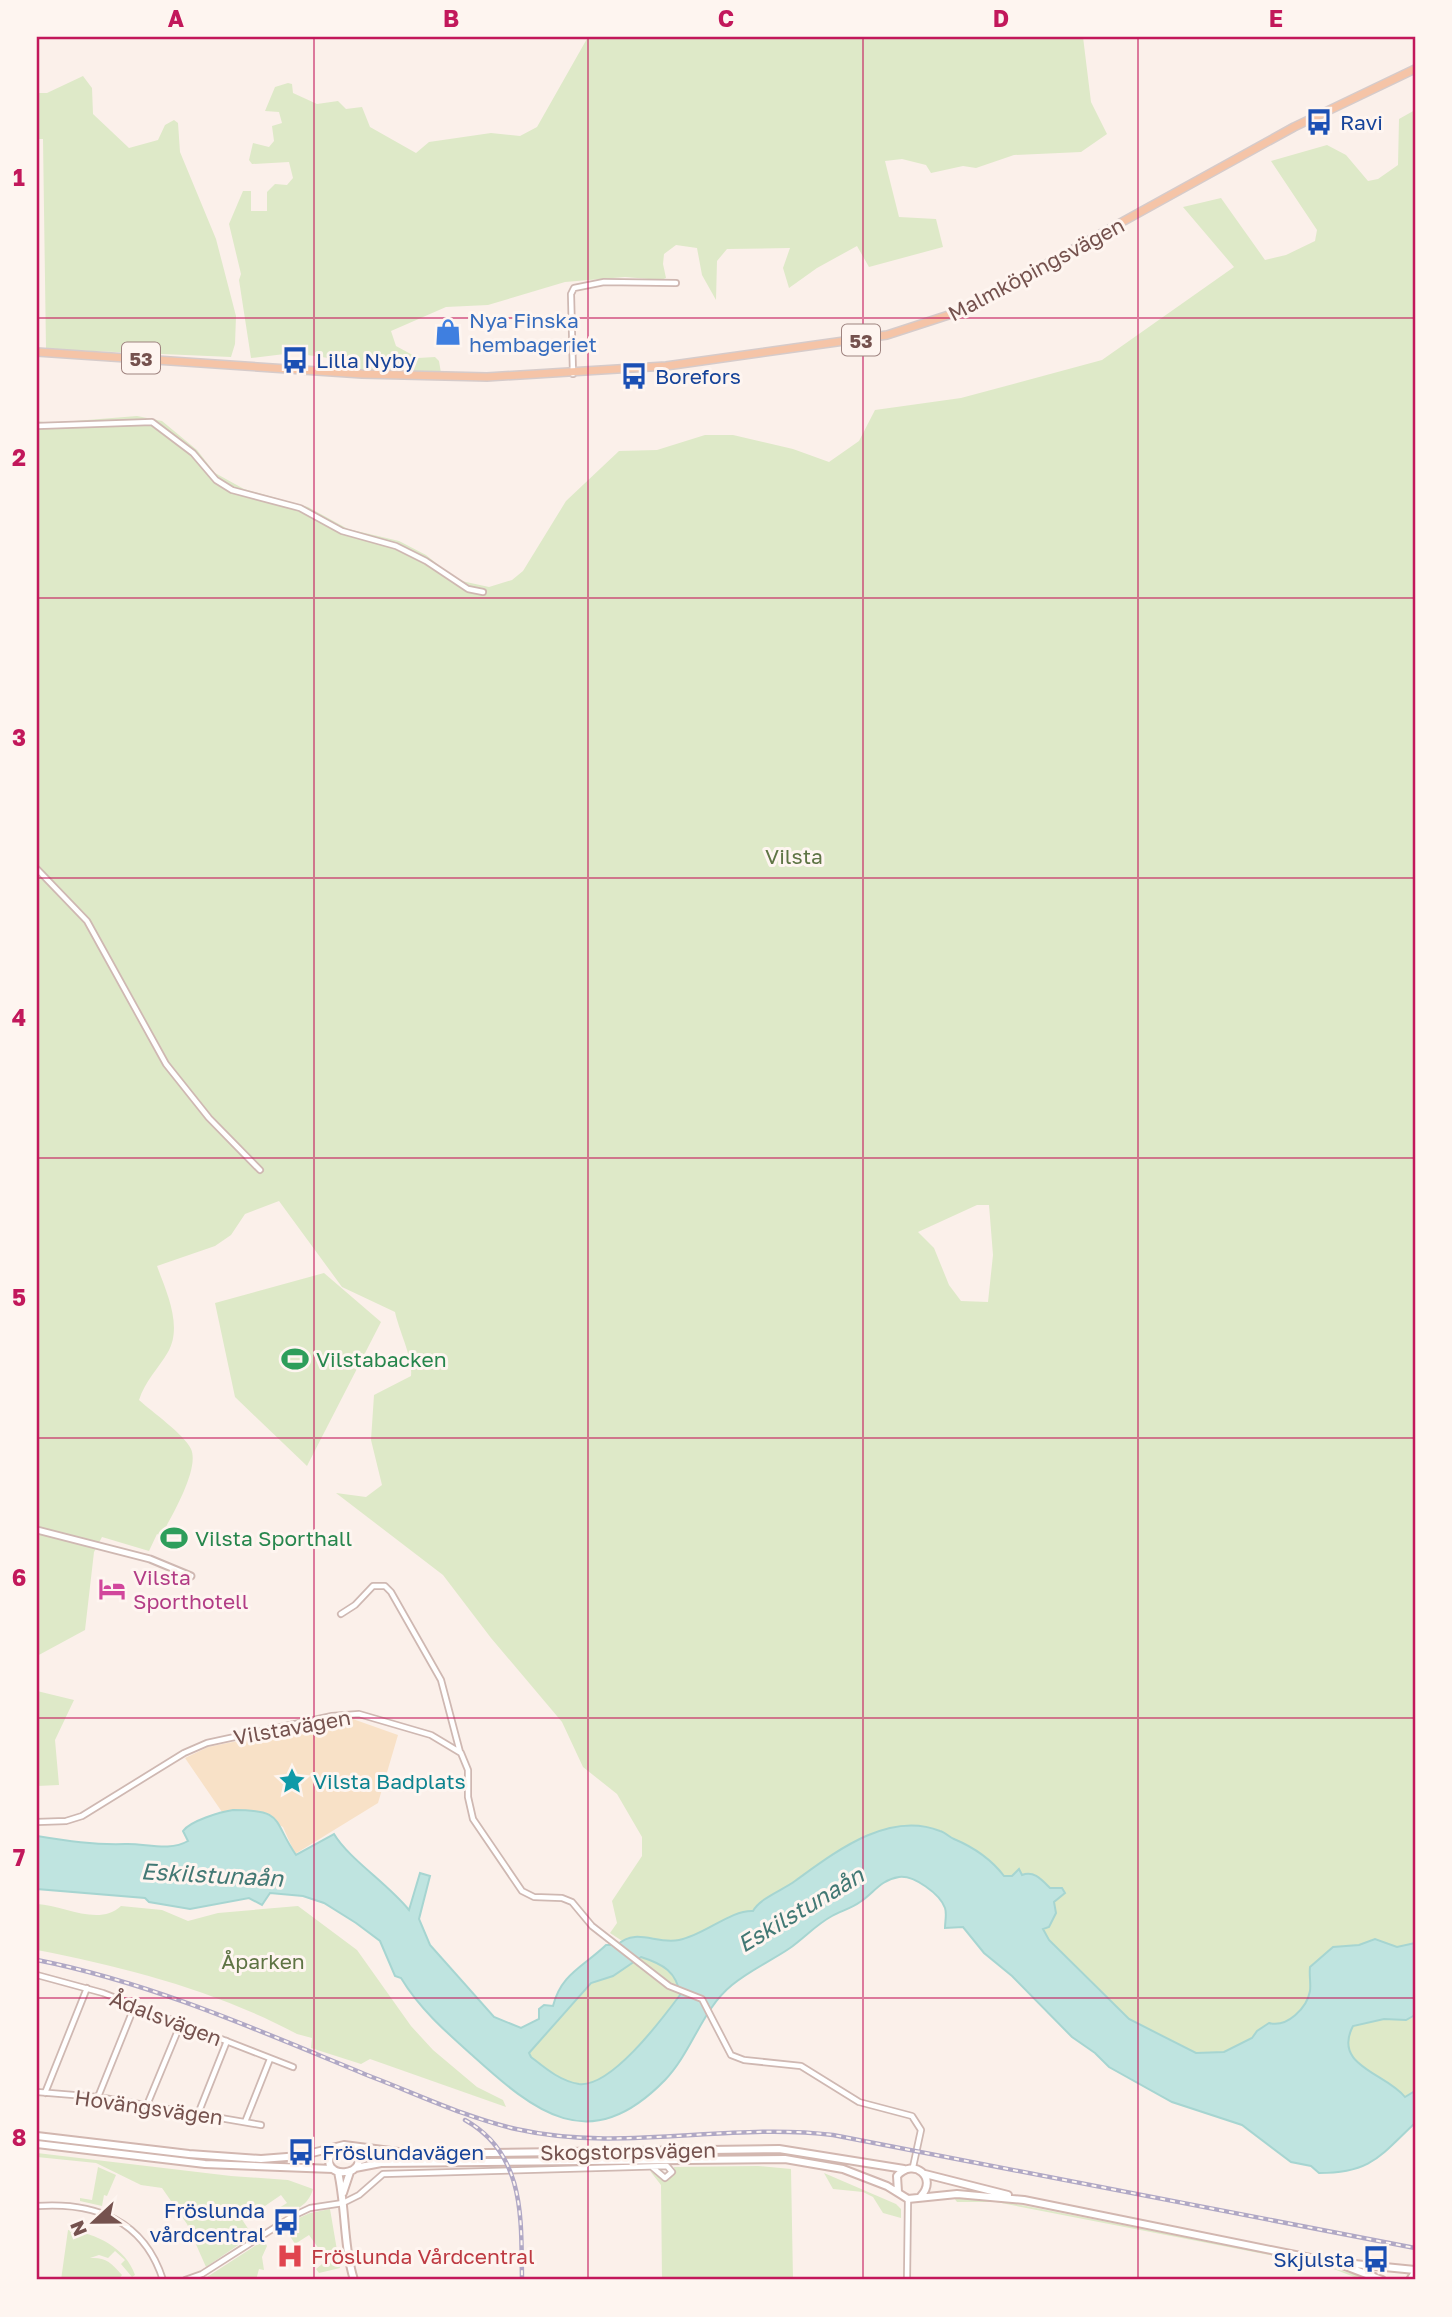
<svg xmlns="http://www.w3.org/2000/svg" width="1452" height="2317" font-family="'Golos Text',sans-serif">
	<rect width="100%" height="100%" fill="#fbf0ea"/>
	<!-- green -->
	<path fill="#dee9c8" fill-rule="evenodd" d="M588,37H1083L1091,102L1107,134L1081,152L1014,155L976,168L963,166L931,173L926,165L902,159L885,161L899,217L936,219L943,247L869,267L857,246L817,268L789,288L783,268L790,248L727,249L717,261L716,300L702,275L697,248L676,245L664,254L663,264L666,278L661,280L625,277L565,282L488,305L446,307L391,331L396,346L418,358L435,357L439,361L441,373L357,371L343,360L293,353L251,358L239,280L241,274L229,224L243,191H251V211H267V192L275,184L287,185L293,178L289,162L252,164L249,160L253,143L269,147L274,141L272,126L282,123L279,112L265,111L275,87L288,83L292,84L293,93L317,104L338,101L346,109L362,107L370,127L416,153L429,142L491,133L520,136L537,127Z
		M83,76L92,88L93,114L129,148L158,140L165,125L174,120L178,123L180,152L216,239L236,316L235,344L231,357L46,349L43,139H37V93H47Z
		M1415,110V2114L1154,2060L936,1841L865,1857L609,2090L536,2088L525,2039L577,1987L633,1948L610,1933L617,1923L612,1901L642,1856V1837L617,1794L583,1767L562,1722L491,1638L443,1575L336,1493L366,1497L382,1485L371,1440L374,1395L411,1376C413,1358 399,1331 395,1312L342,1287L279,1201L245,1214L231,1235L215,1246L157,1266C166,1291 183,1326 168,1352C158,1369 145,1381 139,1400C152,1412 184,1434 191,1449C200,1469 171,1517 161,1536L157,1534L149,1551L102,1537L94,1552L85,1630L37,1656V421L50,423L137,416L162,421L197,450L215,473L244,489L308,507L348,529L399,541L426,555L457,580L489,587L512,580L523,571L566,501L619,451L657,450L705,435H733L793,449L829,462L859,441L875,410L961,398L1102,360L1234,267L1183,207L1221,198L1265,260L1286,255L1315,241L1317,230L1271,161L1327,145L1346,155L1368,181L1378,179L1398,165L1399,119ZM977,1205H989L993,1255L988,1302L961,1301L949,1285L934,1248L918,1232Z
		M324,1273L381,1322L307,1466L235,1397L215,1303Z
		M37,1691L74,1700L55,1740L59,1785L37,1786Z
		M37,1904C63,1905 99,1927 121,1906L162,1910L188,1921L218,1913L298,1906L357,1950L411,2026L433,2050L477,2087L503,2100L506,2107L370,2059L361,2064L311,2048L312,2038L297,2034C214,1990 128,1968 37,1950Z
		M37,2153L231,2176L288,2180L313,2189C308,2207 295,2209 279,2218L274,2211L287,2203L281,2195L243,2221L251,2233H256L206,2267L187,2224L162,2188L141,2185L96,2163L37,2157Z
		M758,2166L791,2169L793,2280H662L661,2185L650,2171L666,2181L675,2174L674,2167Z
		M98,2167L116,2175L107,2196L104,2195L102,2206L80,2201V2198L92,2200Z
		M824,2173L896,2204L901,2209V2218L883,2213L873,2197L863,2192L833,2189Z
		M954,2198L1006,2202L1306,2261L1376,2280H1362L1326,2266L996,2202H957Z
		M330,2209L340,2268L319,2273L316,2269L327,2260L309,2235L295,2244L283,2225L310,2213Z
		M68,2230C96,2233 126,2248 135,2275L132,2277L121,2264L125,2260L115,2251L108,2258L99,2255L90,2258C105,2257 111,2262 122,2275L118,2280H61Z
		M264,2240L267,2246L262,2257L264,2270L259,2269L256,2280H210L207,2277Z"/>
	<!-- sand -->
	<path fill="#f8e1c7" d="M350,1718L398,1735L378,1803L295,1854L283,1827L252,1811L222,1812L185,1758L208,1747Z"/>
	<!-- water -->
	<path fill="#bfe4e0" stroke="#a6d5d1" stroke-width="2" fill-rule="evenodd" d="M233,1810C285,1810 272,1820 296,1855L334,1834C349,1859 387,1883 409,1910L420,1873L430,1876L419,1919L430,1945L494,2017L521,2028L539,2019V2009L544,2005L553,2006C561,1974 583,1967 606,1945H617C637,1927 656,1945 679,1940C705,1935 730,1910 753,1911C760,1898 783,1890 795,1881C834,1853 888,1810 940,1831C945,1832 949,1837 954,1839C973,1847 991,1859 1004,1876H1012L1019,1869L1022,1875C1034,1870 1042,1880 1050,1888H1062L1065,1893L1054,1902L1056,1913L1049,1927L1043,1929L1049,1940L1129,2019L1196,2053L1224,2052L1252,2038L1257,2031L1269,2023C1287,2028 1307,2008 1310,1991C1311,1983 1309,1975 1310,1967L1333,1947L1359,1945L1375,1939L1397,1947L1415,1943V2015L1406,2020L1384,2019L1353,2026C1332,2066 1386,2073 1405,2097L1415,2091V2123C1380,2156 1371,2173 1319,2173L1311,2166L1291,2162L1242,2125L1172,2102L1109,2067L1095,2053L1072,2037L1012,1976L984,1953L963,1927L945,1928C945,1922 947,1914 945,1908C940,1894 914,1875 899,1877C880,1880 874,1893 860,1902C852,1908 841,1911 832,1916C817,1924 804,1938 790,1948C771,1961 750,1970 732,1985C702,2009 692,2052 665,2080C589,2158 535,2112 472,2055C445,2031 419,2008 401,1978L395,1976L380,1941L356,1923L324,1903L303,1896L270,1893L262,1905L249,1898L190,1909L149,1902L145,1898L37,1889V1836C67,1841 94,1845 125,1844C145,1843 169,1852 188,1841L183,1831C190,1821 220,1812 233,1810ZM641,1957C663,1964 677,1972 680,1995C662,2019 611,2088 579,2084C560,2081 545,2068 531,2057L529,2053L591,1983L613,1976Z"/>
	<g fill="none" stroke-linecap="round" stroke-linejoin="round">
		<defs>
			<path id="minor" d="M573,374L571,294L574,288L604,282L676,283
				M37,426L152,422L193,453L216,480L232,490L300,508L342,531L396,546L426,561L468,589L483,592
				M37,869L87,921L166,1064L209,1118L260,1170
				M341,1614L355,1605L373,1586H385L391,1592L441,1680L460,1752
				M37,1822L66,1821L82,1816L184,1753L207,1743L332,1716L359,1714L431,1735L461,1753L468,1770V1797L473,1819L522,1891L534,1897L562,1898L572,1902L592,1926L669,1986L702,1999L731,2055L744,2060L801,2066L859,2102L912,2116L921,2130L913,2167
				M37,1975L103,1993L293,2067
				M37,2092L98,2097L261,2125
				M45,2093L87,1988
				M98,2097L135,2005
				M147,2105L181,2023
				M198,2114L227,2041
				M245,2122L270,2059
				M37,2206C95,2202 144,2220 163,2280
				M185,2280L202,2274L293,2216L310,2208L343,2203L359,2195L383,2174L667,2166L672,2172L665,2178L652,2167
				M907,2280L908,2199"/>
			<path id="tertiary" d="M37,1530L150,1559L191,1576"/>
			<path id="secondary" d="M37,2136L189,2154L261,2159L300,2156L344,2145L414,2154L779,2149L904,2169
				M37,2144L205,2164L333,2169
				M334,2149C311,2182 379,2178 352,2148
				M355,2168L381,2163L785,2159L843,2169L887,2186L908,2199L957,2194L1024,2200L1340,2264L1382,2280
				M338,2172C346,2208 343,2244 354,2280
				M925,2174L1008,2195
				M898,2192L897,2176C914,2157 938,2178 921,2196
				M343,2193L350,2172
				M1344,2263L1415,2270
				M1410,2280L1415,2272"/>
			<path id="primary" d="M37,352L362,374L487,377L666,366L887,335L961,311L1294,127L1415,69"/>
		</defs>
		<!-- minor casing -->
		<use href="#minor" stroke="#cfb8b2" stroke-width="8"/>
		<!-- tertiary casing -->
		<use href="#tertiary" stroke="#cfb8b2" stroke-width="9"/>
		<!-- secondary casing -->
		<use href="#secondary" stroke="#d2b7b0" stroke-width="10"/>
		<!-- primary casing -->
		<use href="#primary" stroke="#d6cbca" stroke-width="10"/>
		<!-- minor -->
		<use href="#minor" stroke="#fff" stroke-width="4.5"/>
		<!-- tertiary -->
		<use href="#tertiary" stroke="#fff" stroke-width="5"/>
		<!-- secondary -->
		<use href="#secondary" stroke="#fff" stroke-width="6"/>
		<!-- primary -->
		<use href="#primary" stroke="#f5c4a7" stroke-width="7"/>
		<defs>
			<path id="rail" d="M37,1960C153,1983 262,2032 372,2077C419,2095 467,2118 516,2129C622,2153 727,2122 833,2135L1415,2248
				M465,2120C526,2154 521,2220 522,2280"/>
		</defs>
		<!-- rail casing -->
		<use href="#rail" stroke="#b0a8c5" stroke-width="4.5"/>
		<!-- rail -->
		<use href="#rail" stroke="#fef5f0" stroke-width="2" stroke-dasharray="5" stroke-linecap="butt"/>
	</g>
	<!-- grid -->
	<path fill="none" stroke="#c2185b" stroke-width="2" stroke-opacity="0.55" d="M314,37V2280M588,37V2280M863,37V2280M1138,37V2280M37,318H1415M37,598H1415M37,878H1415M37,1158H1415M37,1438H1415M37,1718H1415M37,1998H1415"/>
	<!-- icons -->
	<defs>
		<symbol id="bus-bare" viewBox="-9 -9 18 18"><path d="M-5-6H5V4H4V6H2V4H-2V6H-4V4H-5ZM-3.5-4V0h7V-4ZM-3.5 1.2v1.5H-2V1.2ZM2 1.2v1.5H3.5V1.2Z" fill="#1a4fb4" stroke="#fef5f0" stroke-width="2.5" paint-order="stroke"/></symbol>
		<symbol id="shop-bare" viewBox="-9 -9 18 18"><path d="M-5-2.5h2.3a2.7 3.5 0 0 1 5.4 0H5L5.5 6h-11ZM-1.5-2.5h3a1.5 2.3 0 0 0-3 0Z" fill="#3f7fe0" stroke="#fef5f0" stroke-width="2.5" paint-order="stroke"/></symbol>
		<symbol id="stadium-bare" viewBox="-9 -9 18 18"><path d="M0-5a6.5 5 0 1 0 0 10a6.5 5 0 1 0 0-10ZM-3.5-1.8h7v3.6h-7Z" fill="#2e9e5b" stroke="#fef5f0" stroke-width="2.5" paint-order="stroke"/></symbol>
		<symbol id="hotel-bare" viewBox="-9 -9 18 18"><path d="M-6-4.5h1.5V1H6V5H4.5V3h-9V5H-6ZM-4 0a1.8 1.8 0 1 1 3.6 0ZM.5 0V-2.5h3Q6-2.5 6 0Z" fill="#d1479c" stroke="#fef5f0" stroke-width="2.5" paint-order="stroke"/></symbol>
		<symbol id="sight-bare" viewBox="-9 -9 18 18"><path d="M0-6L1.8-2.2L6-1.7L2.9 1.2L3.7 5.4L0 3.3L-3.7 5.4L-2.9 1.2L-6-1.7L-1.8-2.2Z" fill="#0f9aa8" stroke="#fef5f0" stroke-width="2.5" paint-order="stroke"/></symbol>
		<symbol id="hospital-bare" viewBox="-9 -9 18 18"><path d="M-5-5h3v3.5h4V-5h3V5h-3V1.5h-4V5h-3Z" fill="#e0444e" stroke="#fef5f0" stroke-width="2.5" paint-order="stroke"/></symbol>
	</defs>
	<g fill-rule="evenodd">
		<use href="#bus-bare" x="1300" y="103" width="38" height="38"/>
		<use href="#shop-bare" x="429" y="313" width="38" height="38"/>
		<use href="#bus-bare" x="276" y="341" width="38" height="38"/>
		<use href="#bus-bare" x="615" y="357" width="38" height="38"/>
		<use href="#stadium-bare" x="276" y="1340" width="38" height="38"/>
		<use href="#stadium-bare" x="155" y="1519" width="38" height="38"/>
		<use href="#hotel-bare" x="93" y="1570" width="38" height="38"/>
		<use href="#sight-bare" x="273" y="1762" width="38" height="38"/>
		<use href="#bus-bare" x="282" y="2133" width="38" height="38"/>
		<use href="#bus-bare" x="267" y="2203" width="38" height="38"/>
		<use href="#hospital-bare" x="271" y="2237" width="38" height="38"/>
		<use href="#bus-bare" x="1357" y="2240" width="38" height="38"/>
	</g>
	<g text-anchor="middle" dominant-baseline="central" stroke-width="6" stroke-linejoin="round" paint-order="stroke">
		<!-- shield labels -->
		<g fill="#fef5f0" stroke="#9e837f" stroke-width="2">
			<rect x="842" y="324.5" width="38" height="31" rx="5"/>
			<rect x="122" y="342.5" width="38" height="31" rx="5"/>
		</g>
		<g font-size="19" font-weight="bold" fill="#75524e">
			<text x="861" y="340">53</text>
			<text x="141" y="358">53</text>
		</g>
		<!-- transit labels -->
		<g font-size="21" fill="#164399" stroke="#fef5f0" text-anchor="start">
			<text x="1340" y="122">Ravi</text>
			<text x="316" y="360">Lilla Nyby</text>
			<text x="655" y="376">Borefors</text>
			<text x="322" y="2152">Fröslundavägen</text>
			<text x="265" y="2210" text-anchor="end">Fröslunda<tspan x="265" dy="24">vårdcentral</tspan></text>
			<text x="1355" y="2259" text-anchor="end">Skjulsta</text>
		</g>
		<!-- street labels -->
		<g font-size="21" fill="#75524e" stroke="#fef5f0">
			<text transform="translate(1036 269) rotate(-28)">Malmköpingsvägen</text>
			<text transform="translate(292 1727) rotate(-10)">Vilstavägen</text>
			<text transform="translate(166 2018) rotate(21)">Ådalsvägen</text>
			<text transform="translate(149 2107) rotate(8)">Hovängsvägen</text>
			<text transform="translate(628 2151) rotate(-1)">Skogstorpsvägen</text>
		</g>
		<!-- shop labels -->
		<g font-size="21" fill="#366cbe" stroke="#fef5f0" text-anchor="start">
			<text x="469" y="320">Nya Finska<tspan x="469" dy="24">hembageriet</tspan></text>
		</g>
		<!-- park labels -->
		<g font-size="21" fill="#5e7444" stroke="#fef5f0">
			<text x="794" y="856">Vilsta</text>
			<text x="263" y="1961">Åparken</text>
		</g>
		<!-- leisure labels -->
		<g font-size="21" fill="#27864d" stroke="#fef5f0" text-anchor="start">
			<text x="316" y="1359">Vilstabacken</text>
			<text x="195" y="1538">Vilsta Sporthall</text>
		</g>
		<!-- hotel labels -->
		<g font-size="21" fill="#b23c85" stroke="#fef5f0" text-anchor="start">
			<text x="133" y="1577">Vilsta<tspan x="133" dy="24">Sporthotell</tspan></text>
		</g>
		<!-- culture labels -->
		<g font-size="21" fill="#0d838f" stroke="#fef5f0" text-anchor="start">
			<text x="313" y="1781">Vilsta Badplats</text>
		</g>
		<!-- health labels -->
		<g font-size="21" fill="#be3a42" stroke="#fef5f0" text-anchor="start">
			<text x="311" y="2256">Fröslunda Vårdcentral</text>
		</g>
		<!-- water labels -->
		<g font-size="23" font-style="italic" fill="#427874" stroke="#fef5f0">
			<text transform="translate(212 1874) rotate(3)">Eskilstunaån</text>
			<text transform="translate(800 1909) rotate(-31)">Eskilstunaån</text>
		</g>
	</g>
	<!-- border -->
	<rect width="1452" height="2317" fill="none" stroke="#fef5f0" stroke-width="77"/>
	<!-- north arrow -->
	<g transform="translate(94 2222) rotate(248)" stroke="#fef5f0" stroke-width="5" paint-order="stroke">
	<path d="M0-5L12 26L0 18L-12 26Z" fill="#75524e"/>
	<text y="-10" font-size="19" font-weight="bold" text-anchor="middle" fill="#75524e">N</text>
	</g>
	<rect x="38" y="38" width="1376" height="2240" fill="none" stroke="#c2185b" stroke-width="2.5"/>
	<g font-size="23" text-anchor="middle" font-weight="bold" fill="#c2185b">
		<text x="176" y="27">A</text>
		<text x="451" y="27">B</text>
		<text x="726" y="27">C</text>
		<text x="1001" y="27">D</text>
		<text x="1276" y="27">E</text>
		<text x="19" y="186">1</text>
		<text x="19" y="466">2</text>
		<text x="19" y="746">3</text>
		<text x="19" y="1026">4</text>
		<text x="19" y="1306">5</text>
		<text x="19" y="1586">6</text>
		<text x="19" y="1866">7</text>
		<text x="19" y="2146">8</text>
	</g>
</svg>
